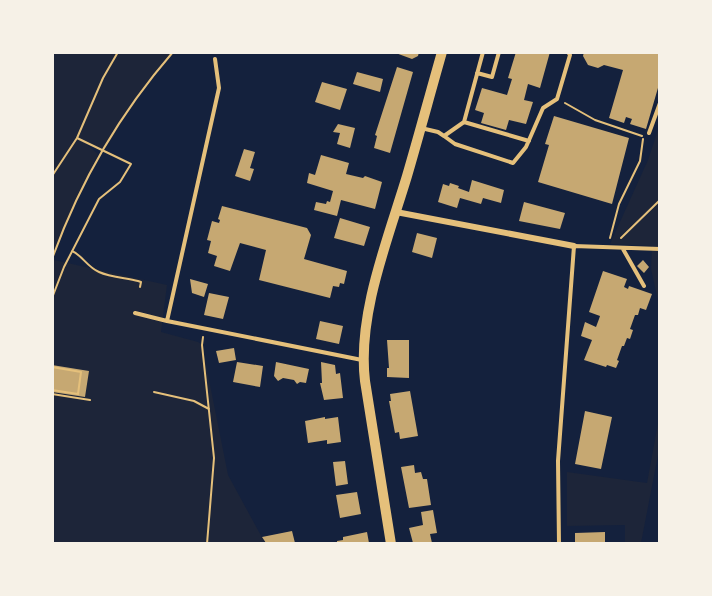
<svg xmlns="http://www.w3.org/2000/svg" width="712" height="596" font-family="Cabin,sans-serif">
	<rect width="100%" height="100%" fill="#14213d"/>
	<!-- green -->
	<path fill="#1d2539" d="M52,53H173L137,98L104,151L85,143L98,154L61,236L52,259Z
		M659,127V305L651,269L652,246L610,244L648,160Z
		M54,260L167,285L161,332L198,342L202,345L228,475L265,543L53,544L52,266Z
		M659,418V450L641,543H625V525L567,526V472L647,483Z"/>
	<!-- building -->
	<path fill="#c6a872" d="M393,52H419L418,56L412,59Z
		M516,52H550L540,88L528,84L524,100L533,102L526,124L509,120L506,130L481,123L484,113L475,110L482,88L507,95L512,79L508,78Z
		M584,52H660V81L646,129L630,124L632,119L626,117L624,123L609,118L623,70L604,65L598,68L588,65L583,56Z
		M397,67L413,72L390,153L374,148L377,136L375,135Z
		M357,72L383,79L380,92L353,84Z
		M322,82L347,89L340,110L315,102Z
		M554,116L629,138L612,204L538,182L549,145L545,144Z
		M338,124L355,128L350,148L337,144L340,133L333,132Z
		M244,149L255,152L251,165L250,168L254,169L250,181L235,176Z
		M321,155L349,163L346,174L363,178L365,176L382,182L375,209L341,200L337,216L314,210L316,202L326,204L327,201L330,202L333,191L307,183L309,173L315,175Z
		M472,180L504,190L501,203L483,198L481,204L460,198L457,208L438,202L443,184L449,186L450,183L459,186L458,188L469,192Z
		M524,202L565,213L560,229L519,221Z
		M222,206L307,228L311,235L304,259L347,271L344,284L340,283L339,287L333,286L330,298L259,280L266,250L240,243L230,271L214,266L217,256L208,253L211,241L207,240L212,221L219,223L220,220L218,219Z
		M340,218L370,227L364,246L334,238Z
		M417,233L437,238L432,258L412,252Z
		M643,260L649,267L644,273L637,266Z
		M603,271L627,279L624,287L628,289L629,286L652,294L646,310L640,308L638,315H635L630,329L633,330L630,339L627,338L624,346H622L617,360L619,361L616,368L607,365L606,367L584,360L592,340L581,336L585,322L596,327L599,319L600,316L589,312Z
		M190,279L208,284L204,297L192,293Z
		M209,293L229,297L223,319L204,315Z
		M320,321L343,326L339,344L316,339Z
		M387,340H409V378L387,377V368H389Z
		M234,348L236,360L219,363L216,351Z
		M237,362L263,366L260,387L233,382Z
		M276,362L309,369L306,383L300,382L297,384L294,380L283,378L278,381L274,376Z
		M321,362L335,365L336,374L340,373L343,398L324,400L320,383H322Z
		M52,365L89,371L85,397L52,392Z
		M410,391L418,436L400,439L399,432L395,433L389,401H391L390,394Z
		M585,411L612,417L601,469L575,464Z
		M325,417V419L338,417L341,442L327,444V440L308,443L305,421Z
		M345,461L348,484L336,486L333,462Z
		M414,465L415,473L421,472L423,479H427L431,505L409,508L401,467Z
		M357,492L361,514L340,518L336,495Z
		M433,510L437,533L430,534L432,543H413L409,528L423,525L421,512Z
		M292,531L295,543H266L262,537Z
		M367,532L369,543H337V541L343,540V537Z
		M605,532V543H575V533Z"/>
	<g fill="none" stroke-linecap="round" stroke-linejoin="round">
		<!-- path -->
		<path stroke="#e5c07b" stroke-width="2" d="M565,103L595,120L642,136
			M52,176L77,138
			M610,238L619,204L640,161L643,139
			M621,238L660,200
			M72,251C82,255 87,267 99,272C110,277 126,278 138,281L141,282L140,287
			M52,259C79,184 121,112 173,52
			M52,298L64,267L99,199L120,182L131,164L77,138L103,78L118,52
			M203,337L202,345L214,458L207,544
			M52,367L81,372L78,394L52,390
			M154,392L194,401L209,409
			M52,394L90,400"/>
		<!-- service -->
		<path stroke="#e5c07b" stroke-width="4" d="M215,59L219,88L167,321L362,360
			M477,73L492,77L499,52
			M464,122L529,141
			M421,128L438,132L444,136L464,122L483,52
			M649,133L660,103
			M444,136L455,144L513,163L526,147L543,108L557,99L570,55L568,52
			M623,249L644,286
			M135,313L167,321
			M559,544L558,461L574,246L660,249"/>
		<!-- minor -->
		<path stroke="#e5c07b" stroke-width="6" d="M396,212L574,246"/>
		<!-- secondary -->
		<path stroke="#e5c07b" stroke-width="10" d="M391,544L365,381C357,315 388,239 407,176C419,135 430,94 442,52"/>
	</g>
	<!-- border -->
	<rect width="712" height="596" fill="none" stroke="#f6f1e7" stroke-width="108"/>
</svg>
